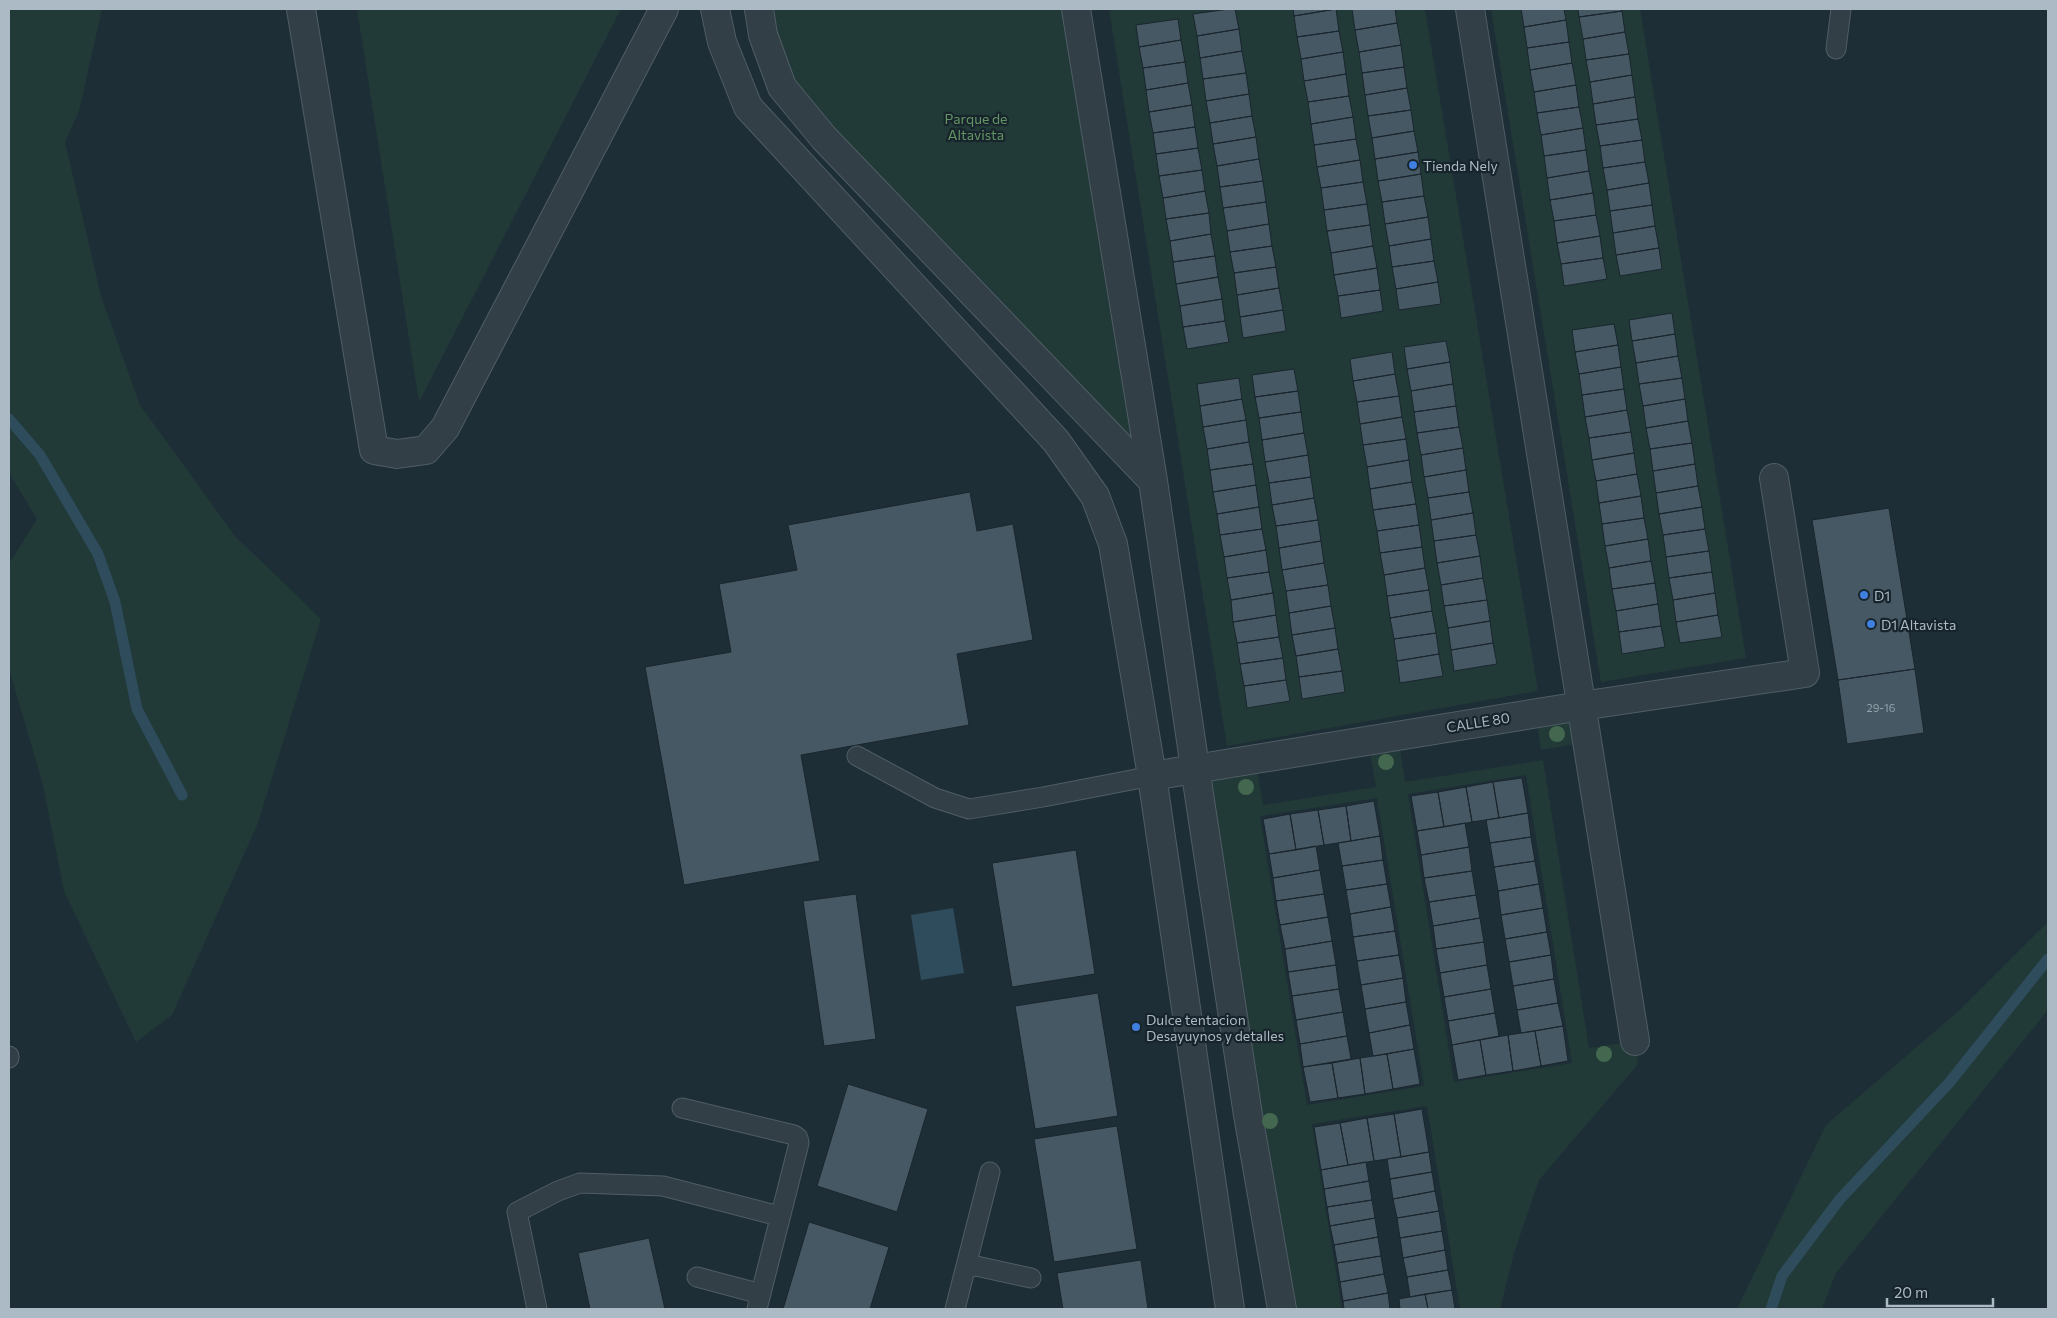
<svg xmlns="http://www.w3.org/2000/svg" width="2057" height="1318" font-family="Commissioner,sans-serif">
	<rect width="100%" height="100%" fill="#1e2e37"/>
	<!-- green -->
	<path fill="#213a37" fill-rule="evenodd" d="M9,9H102L79,111L65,142L101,296L140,405L235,536L321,619L258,823L172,1015L136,1042L64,891L43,785L9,669V564L37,519L9,473Z
		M357,9H621L419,402Z
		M759,9H1076L1153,481L782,87Z
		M1109,9H1425L1538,691L1227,746Z
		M1491,9H1640L1746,658L1601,682Z
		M1581,706L1587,742L1541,750L1536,713Z
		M1398,735L1405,782L1543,760L1589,1048L1635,1041L1638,1064L1539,1180L1514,1253L1500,1309H1460L1427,1106L1312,1124L1342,1309H1282L1195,768L1255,758L1263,805L1376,787L1368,740ZM1526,775L1572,1063L1454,1082L1408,794ZM1377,798L1424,1086L1307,1105L1260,816Z
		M2048,922V1010L1836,1273L1822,1309H1737L1826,1125L1961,1009Z"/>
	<!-- water -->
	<path fill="#2f4c5d" d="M953,908L964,973L921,980L911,915Z"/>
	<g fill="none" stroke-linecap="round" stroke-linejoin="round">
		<!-- stream -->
		<path stroke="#2f4c5d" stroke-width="11" d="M9,419L40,455L98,554L115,602L137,709L182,795
			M1771,1309L1782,1276L1840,1199L1949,1083L2048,959"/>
	</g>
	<!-- building -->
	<path fill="#465863" stroke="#1a262e" d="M1229,9H1235L1239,29L1197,36L1193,14Z
		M1293,9H1336L1294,16Z
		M1336,9L1339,31L1297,37L1294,16Z
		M1352,9H1395L1397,23L1355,30Z
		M1521,9H1564L1566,20L1524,27Z
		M1578,9H1622V11L1579,17Z
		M1622,11L1625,32L1583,39L1579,17Z
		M1178,19L1181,40L1139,47L1136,25Z
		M1566,20L1569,42L1527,48L1524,27Z
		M1397,23L1401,45L1359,52L1355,30Z
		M1239,29L1242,51L1200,58L1197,36Z
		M1339,31L1343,52L1301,59L1297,37Z
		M1625,32L1629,54L1586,60L1583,39Z
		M1181,40L1185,62L1143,68L1139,47Z
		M1569,42L1572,63L1530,70L1527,48Z
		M1401,45L1404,67L1362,73L1359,52Z
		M1242,51L1246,73L1203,79L1200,58Z
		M1343,52L1346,74L1304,81L1301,59Z
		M1629,54L1632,75L1590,82L1586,60Z
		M1185,62L1188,83L1146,90L1143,68Z
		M1572,63L1576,85L1534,92L1530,70Z
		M1404,67L1407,88L1365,95L1362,73Z
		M1246,73L1249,94L1206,101L1203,79Z
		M1346,74L1349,96L1308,102L1304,81Z
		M1632,75L1635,97L1593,104L1590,82Z
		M1188,83L1192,105L1149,112L1146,90Z
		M1576,85L1579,107L1537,113L1534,92Z
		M1407,88L1411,110L1368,116L1365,95Z
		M1249,94L1252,116L1210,123L1206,101Z
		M1349,96L1353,117L1311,124L1308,102Z
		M1635,97L1638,119L1596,125L1593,104Z
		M1192,105L1195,127L1153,133L1149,112Z
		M1579,107L1583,128L1541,135L1537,113Z
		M1411,110L1414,131L1372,138L1368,116Z
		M1252,116L1256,137L1213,144L1210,123Z
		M1353,117L1356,139L1314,145L1311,124Z
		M1638,119L1642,140L1600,146L1596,125Z
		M1195,127L1198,148L1156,154L1153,133Z
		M1583,128L1586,150L1544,156L1541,135Z
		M1414,131L1418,152L1375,159L1372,138Z
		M1256,137L1259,159L1217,166L1213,144Z
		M1356,139L1360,160L1317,167L1314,145Z
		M1642,140L1645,162L1603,168L1600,146Z
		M1198,148L1202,170L1159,176L1156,154Z
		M1586,150L1589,171L1547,178L1544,156Z
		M1418,152L1421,174L1378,181L1375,159Z
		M1259,159L1263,181L1220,187L1217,166Z
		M1360,160L1363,182L1321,188L1317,167Z
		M1645,162L1649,183L1607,190L1603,168Z
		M1202,170L1205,191L1163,198L1159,176Z
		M1589,171L1593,193L1550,200L1547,178Z
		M1421,174L1424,196L1382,202L1378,181Z
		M1263,181L1266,202L1223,208L1220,187Z
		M1363,182L1367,204L1324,210L1321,188Z
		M1649,183L1652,205L1610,211L1607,190Z
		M1205,191L1209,213L1166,219L1163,198Z
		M1593,193L1596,215L1554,221L1550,200Z
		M1424,196L1428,217L1385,224L1382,202Z
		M1266,202L1269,224L1227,231L1223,208Z
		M1367,204L1370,225L1327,231L1324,210Z
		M1652,205L1655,226L1613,233L1610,211Z
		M1209,213L1211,234L1170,241L1166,219Z
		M1596,215L1600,236L1557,243L1554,221Z
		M1428,217L1431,239L1389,246L1385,224Z
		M1269,224L1272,246L1230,252L1227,231Z
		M1370,225L1373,246L1331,253L1327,231Z
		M1655,226L1659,248L1616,255L1613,233Z
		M1211,234L1215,256L1173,262L1170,241Z
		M1600,236L1603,258L1561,264L1557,243Z
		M1431,239L1434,261L1392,267L1389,246Z
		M1272,246L1276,267L1234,273L1230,252Z
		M1373,246L1377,268L1334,275L1331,253Z
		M1659,248L1662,269L1620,276L1616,255Z
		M1215,256L1218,277L1176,284L1173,262Z
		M1603,258L1607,279L1564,286L1561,264Z
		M1434,261L1438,282L1396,289L1392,267Z
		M1276,267L1279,288L1237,295L1234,273Z
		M1377,268L1380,290L1338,296L1334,275Z
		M1218,277L1222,299L1180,306L1176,284Z
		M1438,282L1441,304L1399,310L1396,289Z
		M1279,288L1283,310L1240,317L1237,295Z
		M1380,290L1383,311L1341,318L1338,296Z
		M1222,299L1225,321L1183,327L1180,306Z
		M1283,310L1286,331L1243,338L1240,317Z
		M1672,313L1675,334L1632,341L1629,320Z
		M1225,321L1229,342L1187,349L1183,327Z
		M1614,324L1618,345L1575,352L1572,330Z
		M1675,334L1678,356L1636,363L1632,341Z
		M1446,341L1450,362L1407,369L1404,347Z
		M1618,345L1621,367L1579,374L1575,352Z
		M1392,352L1395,374L1353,381L1350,359Z
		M1678,356L1682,378L1639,384L1636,363Z
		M1450,362L1453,384L1411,391L1407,369Z
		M1621,367L1624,389L1582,395L1579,374Z
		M1294,369L1298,391L1255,397L1252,375Z
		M1395,374L1399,396L1357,402L1353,381Z
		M1239,378L1242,399L1200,406L1197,384Z
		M1682,378L1685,399L1643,406L1639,384Z
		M1453,384L1456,406L1414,412L1411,391Z
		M1624,389L1627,410L1585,417L1582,395Z
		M1298,391L1301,412L1259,418L1255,397Z
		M1399,396L1402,417L1360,424L1357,402Z
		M1242,399L1246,420L1203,427L1200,406Z
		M1685,399L1688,421L1646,428L1643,406Z
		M1456,406L1459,427L1417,433L1414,412Z
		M1627,410L1631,432L1589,438L1585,417Z
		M1301,412L1304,433L1262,440L1259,418Z
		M1402,417L1406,439L1363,445L1360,424Z
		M1246,420L1249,442L1207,449L1203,427Z
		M1688,421L1692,443L1650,449L1646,428Z
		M1459,427L1463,448L1421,455L1417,433Z
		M1631,432L1634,453L1592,460L1589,438Z
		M1304,433L1308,455L1265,462L1262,440Z
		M1406,439L1409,460L1367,467L1363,445Z
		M1249,442L1253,464L1210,470L1207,449Z
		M1692,443L1695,464L1653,471L1650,449Z
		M1463,448L1466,470L1424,477L1421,455Z
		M1634,453L1637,474L1596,481L1592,460Z
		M1308,455L1311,477L1269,483L1265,462Z
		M1409,460L1412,482L1370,489L1367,467Z
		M1253,464L1256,485L1213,492L1210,470Z
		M1695,464L1698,486L1656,493L1653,471Z
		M1466,470L1469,492L1428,498L1424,477Z
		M1637,474L1641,496L1599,503L1596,481Z
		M1311,477L1314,498L1272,505L1269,483Z
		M1412,482L1416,504L1373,510L1370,489Z
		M1256,485L1259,507L1217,514L1213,492Z
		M1698,486L1702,507L1659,514L1656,493Z
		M970,492L977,531L1013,524L1033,640L957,654L969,725L801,755L820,861L684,885L645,667L731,652L719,584L797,570L788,525Z
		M1469,492L1473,513L1431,520L1428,498Z
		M1641,496L1644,518L1602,524L1599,503Z
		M1314,498L1318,520L1276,526L1272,505Z
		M1416,504L1419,525L1377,531L1373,510Z
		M1259,507L1262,529L1220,535L1217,514Z
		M1702,507L1705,529L1663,535L1659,514Z
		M1889,508L1915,669L1838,680L1812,520Z
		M1473,513L1476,535L1434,541L1431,520Z
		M1644,518L1648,539L1605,546L1602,524Z
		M1318,520L1321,541L1279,548L1276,526Z
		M1419,525L1422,547L1380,553L1377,531Z
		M1262,529L1266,550L1224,557L1220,535Z
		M1705,529L1709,551L1666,557L1663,535Z
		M1476,535L1480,556L1437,563L1434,541Z
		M1648,539L1651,561L1609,568L1605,546Z
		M1321,541L1324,563L1282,570L1279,548Z
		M1422,547L1425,568L1384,575L1380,553Z
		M1266,550L1269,572L1227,578L1224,557Z
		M1709,551L1712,572L1669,578L1666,557Z
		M1480,556L1483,578L1441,585L1437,563Z
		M1651,561L1655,583L1612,589L1609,568Z
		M1324,563L1328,585L1286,591L1282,570Z
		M1425,568L1429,590L1387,596L1384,575Z
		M1269,572L1273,593L1231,600L1227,578Z
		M1712,572L1715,593L1673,600L1669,578Z
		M1483,578L1487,600L1444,606L1441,585Z
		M1655,583L1658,604L1616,611L1612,589Z
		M1328,585L1331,606L1289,613L1286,591Z
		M1429,590L1432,611L1390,618L1387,596Z
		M1273,593L1276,615L1233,622L1231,600Z
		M1715,593L1718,615L1676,622L1673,600Z
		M1487,600L1490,621L1448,628L1444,606Z
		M1658,604L1661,626L1619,632L1616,611Z
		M1331,606L1335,628L1292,635L1289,613Z
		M1432,611L1436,633L1394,639L1390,618Z
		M1276,615L1279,637L1237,643L1233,622Z
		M1718,615L1722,637L1680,643L1676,622Z
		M1490,621L1493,643L1451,650L1448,628Z
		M1661,626L1665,647L1622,654L1619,632Z
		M1335,628L1338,649L1296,656L1292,635Z
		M1436,633L1439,654L1397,661L1394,639Z
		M1279,637L1283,658L1240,664L1237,643Z
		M1493,643L1497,664L1454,671L1451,650Z
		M1338,649L1342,671L1299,677L1296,656Z
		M1439,654L1443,676L1400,683L1397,661Z
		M1283,658L1286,680L1244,686L1240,664Z
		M1915,669L1924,733L1847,744L1838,680Z
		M1342,671L1345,692L1302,699L1299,677Z
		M1286,680L1290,701L1247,708L1244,686Z
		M1522,778L1528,813L1499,818L1493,782Z
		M1493,782L1499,818L1472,822L1466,787Z
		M1466,787L1472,822L1444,827L1438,792Z
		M1438,792L1444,827L1417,831L1411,796Z
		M1374,801L1380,836L1351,841L1346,806Z
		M1346,806L1351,841L1324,845L1318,810Z
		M1318,810L1324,845L1296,850L1290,814Z
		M1528,813L1531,837L1490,843L1486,820Z
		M1290,814L1296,850L1269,854L1263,819Z
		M1465,823L1469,847L1421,855L1417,831Z
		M1380,836L1383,860L1342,866L1338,843Z
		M1531,837L1535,861L1494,867L1490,843Z
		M1316,846L1320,870L1273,878L1269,854Z
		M1469,847L1472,871L1424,878L1421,855Z
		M1076,850L1095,974L1012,987L992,863Z
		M1383,860L1387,884L1346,890L1342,866Z
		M1535,861L1539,884L1498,891L1494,867Z
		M1320,870L1324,894L1276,901L1273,878Z
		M1472,871L1476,895L1429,902L1424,878Z
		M1387,884L1391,907L1350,914L1346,890Z
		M1539,884L1543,908L1501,915L1498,891Z
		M856,894L876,1039L824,1046L803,901Z
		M1324,894L1328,917L1280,925L1276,901Z
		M1476,895L1480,918L1433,926L1429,902Z
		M1391,907L1395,931L1353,937L1350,914Z
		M1543,908L1547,932L1505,939L1501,915Z
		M1328,917L1332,941L1285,949L1280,925Z
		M1480,918L1484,942L1436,949L1433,926Z
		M1395,931L1399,955L1357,961L1353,937Z
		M1547,932L1551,955L1509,962L1505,939Z
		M1332,941L1336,965L1288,972L1285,949Z
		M1484,942L1487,965L1440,973L1436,949Z
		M1399,955L1403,978L1361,985L1357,961Z
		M1551,955L1554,979L1513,986L1509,962Z
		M1336,965L1339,989L1292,996L1288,972Z
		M1487,965L1491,989L1444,997L1440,973Z
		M1403,978L1406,1002L1365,1009L1361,985Z
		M1554,979L1558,1003L1517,1010L1513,986Z
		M1339,989L1343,1012L1296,1020L1292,996Z
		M1491,989L1495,1013L1448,1021L1444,997Z
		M1098,993L1118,1116L1035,1129L1015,1006Z
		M1406,1002L1410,1025L1369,1033L1365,1009Z
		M1558,1003L1563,1026L1521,1033L1517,1010Z
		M1343,1012L1347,1036L1300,1044L1296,1020Z
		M1495,1013L1499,1036L1452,1045L1448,1021Z
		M1410,1025L1414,1049L1373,1056L1369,1033Z
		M1563,1026L1568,1061L1541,1066L1535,1031Z
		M1535,1031L1541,1066L1513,1071L1508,1035Z
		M1508,1035L1513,1071L1486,1075L1480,1040Z
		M1347,1036L1351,1059L1303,1067L1300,1044Z
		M1480,1040L1486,1075L1458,1080L1452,1045Z
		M1414,1049L1420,1084L1393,1089L1387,1054Z
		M1387,1054L1393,1089L1365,1094L1360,1058Z
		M1360,1058L1365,1094L1338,1098L1332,1063Z
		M1332,1063L1338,1098L1310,1102L1303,1067Z
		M848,1084L928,1109L897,1212L817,1186Z
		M1422,1109L1429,1152L1401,1157L1394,1114Z
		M1394,1114L1401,1157L1374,1161L1367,1118Z
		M1367,1118L1374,1161L1348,1165L1340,1123Z
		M1340,1123L1348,1165L1321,1170L1314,1127Z
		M1117,1126L1137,1249L1054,1262L1034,1139Z
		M1429,1152L1432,1172L1390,1179L1387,1159Z
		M1366,1162L1369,1181L1324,1189L1321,1170Z
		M1432,1172L1435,1191L1393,1199L1390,1179Z
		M1369,1181L1372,1200L1327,1207L1324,1189Z
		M1435,1191L1439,1211L1397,1218L1393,1199Z
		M1372,1200L1375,1218L1330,1226L1327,1207Z
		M1439,1211L1442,1231L1400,1238L1397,1218Z
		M1375,1218L1378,1237L1334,1245L1330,1226Z
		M809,1222L889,1247L870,1309H783Z
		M1442,1231L1445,1250L1403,1258L1400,1238Z
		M1378,1237L1381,1256L1337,1263L1334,1245Z
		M649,1238L665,1309H590L578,1253Z
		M1445,1250L1448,1270L1407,1277L1403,1258Z
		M1381,1256L1384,1274L1340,1282L1337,1263Z
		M1141,1260L1148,1309H1063L1057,1273Z
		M1448,1270L1452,1290L1410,1297L1407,1277Z
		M1384,1274L1388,1293L1343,1301L1340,1282Z
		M1452,1290L1455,1309H1428L1425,1294Z
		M1388,1293L1390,1309H1344L1343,1301Z
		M1425,1294L1428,1309H1400L1399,1299Z"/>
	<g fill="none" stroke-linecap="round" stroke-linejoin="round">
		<defs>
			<path id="service" d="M1836,49L1841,9
				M857,756L935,798L969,809L1043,797L1152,776
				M9,1056V1058
				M682,1108L794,1135L798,1138L799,1143L757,1309
				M967,1264L1031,1278
				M697,1277L761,1294
				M537,1309L517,1212L558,1191L580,1183L663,1186L779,1216
				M955,1309L990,1172"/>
			<path id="minor" d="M301,9L374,450L397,454L426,450L445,428L664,9
				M715,9L722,42L748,107L1056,441L1095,496L1113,544L1152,776L1230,1309
				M759,9L763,35L782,87L824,138L1153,481
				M1076,9L1153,481L1195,768L1248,1115L1282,1309
				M1470,9L1635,1041
				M1152,776L1581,706L1805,673L1774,478"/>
		</defs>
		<!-- service casing -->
		<use href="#service" stroke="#505d66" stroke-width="21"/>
		<!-- minor casing -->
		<use href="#minor" stroke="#505d66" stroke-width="30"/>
		<!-- service -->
		<use href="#service" stroke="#323f47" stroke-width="19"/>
		<!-- minor -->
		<use href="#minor" stroke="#323f47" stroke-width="28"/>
	</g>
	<!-- trees -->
	<g fill="#446750">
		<circle cx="1557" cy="734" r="8"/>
		<circle cx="1386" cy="762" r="8"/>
		<circle cx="1246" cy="787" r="8"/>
		<circle cx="1604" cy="1054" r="8"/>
		<circle cx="1270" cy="1121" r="8"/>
	</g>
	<!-- markers -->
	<g fill="#3f7fe0" stroke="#18242c" stroke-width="2">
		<circle cx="1413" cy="165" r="5"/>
		<circle cx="1864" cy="595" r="5"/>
		<circle cx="1871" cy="624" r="5"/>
		<circle cx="1136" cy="1027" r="5"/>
	</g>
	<g text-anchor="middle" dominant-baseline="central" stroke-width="4.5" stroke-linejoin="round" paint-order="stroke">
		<!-- number labels -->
		<g font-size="11" fill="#92a2ac">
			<text x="1881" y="707">29-16</text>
		</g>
		<!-- park labels -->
		<g font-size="14" fill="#639564" stroke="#18242c">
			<text x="976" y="118">Parque de<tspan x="976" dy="16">Altavista</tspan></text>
		</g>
		<!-- poi labels -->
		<g font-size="14" fill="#acbac5" stroke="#18242c" text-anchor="start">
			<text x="1423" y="165">Tienda Nely</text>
			<text x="1874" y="595">D1</text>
			<text x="1881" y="624">D1 Altavista</text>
			<text x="1146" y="1019">Dulce tentacion<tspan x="1146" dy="16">Desayuynos y detalles</tspan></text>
		</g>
		<!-- street labels -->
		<g font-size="14" fill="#acbac5" stroke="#18242c">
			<text transform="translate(1478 722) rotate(-9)">CALLE 80</text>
		</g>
	</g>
	<!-- border -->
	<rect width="2057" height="1318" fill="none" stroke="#acbac5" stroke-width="20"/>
	<!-- scale -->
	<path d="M1887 1298v8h106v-8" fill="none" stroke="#acbac5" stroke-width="2.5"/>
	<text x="1894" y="1298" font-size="15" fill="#acbac5" stroke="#18242c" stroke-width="4" paint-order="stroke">20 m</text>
</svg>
